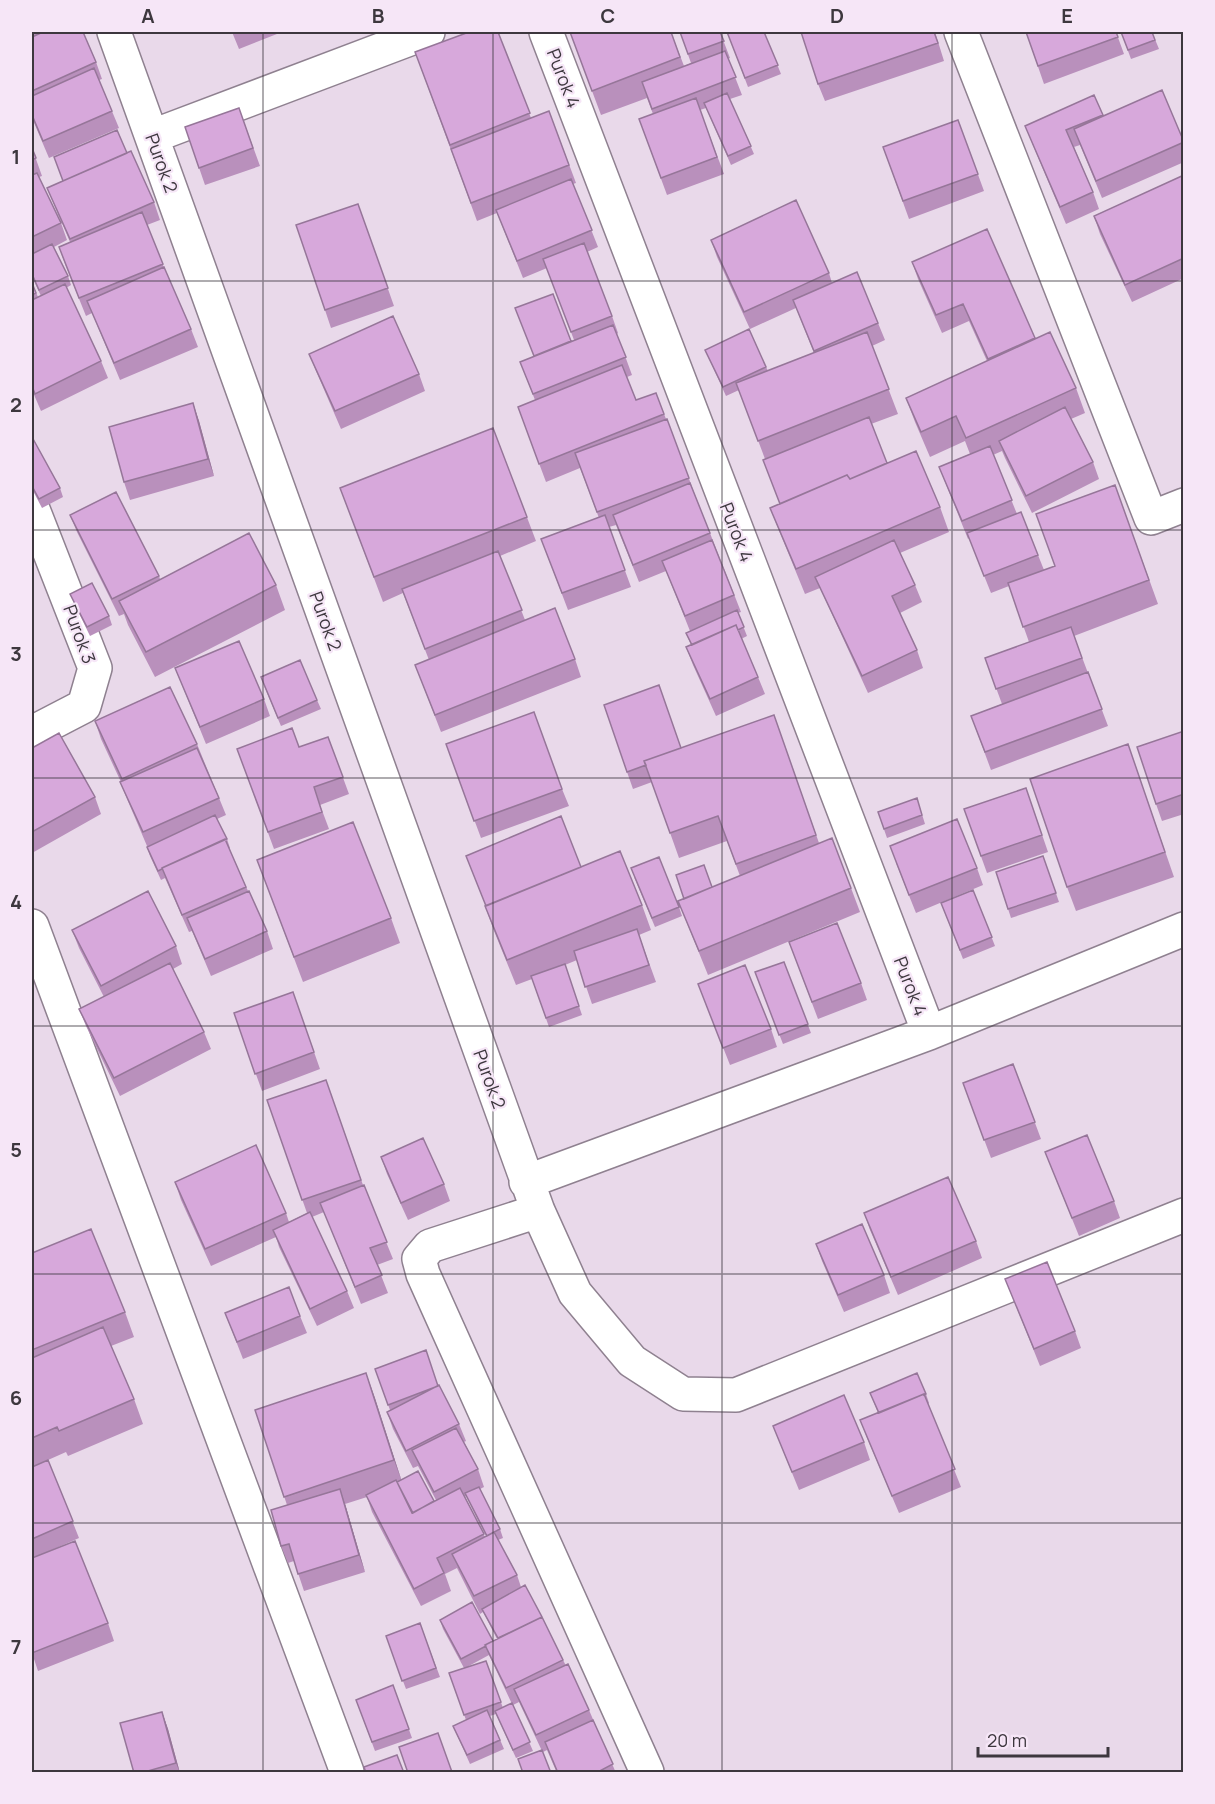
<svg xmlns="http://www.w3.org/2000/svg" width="1215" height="1804" font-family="Manrope,sans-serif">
	<rect width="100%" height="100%" fill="#e9d9ea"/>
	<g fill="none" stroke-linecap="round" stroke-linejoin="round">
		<defs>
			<path id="street" d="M114,32L538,1211L575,1293L632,1361L683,1394L736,1395L1184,1215
				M546,32L929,1033
				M961,32L1151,518L1184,505
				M153,136L428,32
				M32,507L95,668L84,706L32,733
				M32,926L347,1772
				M526,1182L929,1033L1184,929
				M538,1211L430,1246L419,1259L423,1274L647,1772"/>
		</defs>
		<!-- street casing -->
		<use href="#street" stroke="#8f8190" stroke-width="36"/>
		<!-- street -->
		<use href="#street" stroke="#fff" stroke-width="33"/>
	</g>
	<!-- wall -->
	<path fill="#b990bc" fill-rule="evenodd" d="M32,32H83L96,62L102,79L99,80L119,128L49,158L32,118Z
		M232,32H282L239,49Z
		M498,32L531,118L549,111L576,183L573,184L598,247L587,252L612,316L618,333L617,334L632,375L627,377L636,400L656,393L666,419H667L695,495L741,612L738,613L747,636L741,639L758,677L765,694L716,716L693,665L686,647L691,645L686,633L690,631L666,571L639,582L616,525L609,527L631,587L568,610L541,539L599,518L580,468L546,482L518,407L535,400L520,362L574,340L547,268L523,278L497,213L477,221L415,52Z
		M570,32H671L684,66L691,63L680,32H720L730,58L728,59L742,95L730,99L754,154L731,165L706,108L700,110L724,174L667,195L639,119L653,114L647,98L601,115Z
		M727,32H764L781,74L748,87Z
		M935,32L944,61L825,101L818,84Z
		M1026,32H1116L1124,54L1044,84Z
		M1121,32H1152L1159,49L1131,59Z
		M1094,95L1103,116L1184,142V162L1102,198L1080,145L1074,147L1093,192L1099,209L1066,224L1032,143L1025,126Z
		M239,108L260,166L205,185L185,127Z
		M958,120L984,191L909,219L883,147Z
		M32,148L42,176L39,177L61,223L67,240L54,247L68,276L71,285L66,288L101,361L108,378L41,411L32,390V283L38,297L41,296L32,277Z
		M127,153L154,202L160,220L147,225L165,270L191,329L198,347L120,380L92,313L86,316L65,264L59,247L70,242L47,188Z
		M1184,175V278L1132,302L1100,234L1094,216Z
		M358,204L394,306L331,328L325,310Z
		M711,240L829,273L832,283L878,323L885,340L872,346L898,414L871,424L887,463L940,507L949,532L900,553L915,585L922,602L900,613L917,650L923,668L868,693L820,588L805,594L780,533L770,508L780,504L765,459L739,390L726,396L705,350L766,367L768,371L814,353L796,308L750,329L717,257Z
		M912,262L1035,339L1076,388L1085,413L1071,419L1093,462L1099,479L1032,513L1005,458L1002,451L993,455L1017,514L1038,555L1044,570L1055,566L1115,485L1158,604L1074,636L1108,726L991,770L971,716L1002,704L985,658L1029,642L1009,586L991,593L969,538L968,539L939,467L970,454L965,441L930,457L915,422L906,398L987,361L969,321L942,333L918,279Z
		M309,354L419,374L425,391L341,429L316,371Z
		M193,403L199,421L214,476L130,500L124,482Z
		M493,428L536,541L500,556L525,620L575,659L581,677L441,732L415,665L429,660L403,593L383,602L340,488Z
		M32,437L60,488L63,497L42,508L32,489Z
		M70,515L159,576L160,579L276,585L285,610L155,677L128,625L124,614L119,616L77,532Z
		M70,594L109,616L112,625L90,636L74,603Z
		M175,668L264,699L270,716L206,744Z
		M264,686L317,700L321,709L281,726Z
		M774,715L819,843L851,888L860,912L708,975L678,901L740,876L727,841L679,858L652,782L633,789L627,772L681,748Z
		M95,721L197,744L226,815L217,819L227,839L230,848H229L248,891L267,931L273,949L211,976L192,931L189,932L165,878L161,880L150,856L147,847V846L127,799L120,782H121L101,739Z
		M1184,731V814L1162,821L1156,804Z
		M328,737L349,794L320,805L329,829L274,849L237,749L299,747Z
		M446,744L562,789L569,806L481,838Z
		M1128,744L1174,877L1076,911L1067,887Z
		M32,748L95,797L101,814L32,853Z
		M1026,788L1048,852L987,873L964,809Z
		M917,798L925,824L887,838L878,812Z
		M466,856L581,867L642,905L651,930L639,935L656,982L592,1004L577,960L565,965L582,1015L549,1027L532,979L516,985L494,931L485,906H486Z
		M1043,856L1059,902L1011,918L996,872Z
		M257,860L391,918L400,943L303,982Z
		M896,863L977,868L983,885L916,913Z
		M634,877L679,907L682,916L655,927Z
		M973,890L995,946L963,959L941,903Z
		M72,930L176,946L182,964L173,969L204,1032L211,1049L120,1096L86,1026L79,1009L104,997L79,948Z
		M789,942L861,983L867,1000L818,1019Z
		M784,962L811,1033L783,1044L755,972Z
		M698,984L771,1029L777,1047L730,1065Z
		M293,992L320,1069L262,1091L234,1013Z
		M1013,1064L1041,1139L991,1158L963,1083Z
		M326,1080L363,1185L393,1259L377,1265L388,1293L361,1304L324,1212L312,1217L347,1291L354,1308L317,1326L279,1247L276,1237L211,1266L181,1200L175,1182L286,1213L289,1222L307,1213L267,1100Z
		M1045,1152L1114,1201L1120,1218L1079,1236Z
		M381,1157L444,1184L450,1201L408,1220L387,1174Z
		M864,1213L976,1241L982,1258L898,1295L870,1230Z
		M816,1244L884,1275L890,1293L844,1312L822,1261Z
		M32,1253L125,1312L134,1337L111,1346L134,1399L143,1424L68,1456L66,1452L48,1460L79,1538L45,1553L108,1623L114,1641L38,1671L32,1653V1581H33L32,1576Z
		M1005,1279L1075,1331L1081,1348L1040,1366Z
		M225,1313L300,1316L307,1333L243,1359Z
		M375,1369L438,1385L459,1424L466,1441L464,1442L478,1469L484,1487L480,1489L500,1529L503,1538L498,1540L517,1575L521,1587L563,1660L589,1710L616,1773H557L547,1750L543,1752L542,1751L519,1702L513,1705L533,1751L516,1758L496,1714L490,1716L504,1749L470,1764L453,1726L466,1720L449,1673L464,1668L443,1629L440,1620L493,1641L497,1639L483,1612L480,1614L457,1568L445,1574L451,1591L421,1606L372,1512L367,1497L345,1504L365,1572L304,1591L294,1561L288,1563L281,1546L287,1505L255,1410L366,1373L401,1479L434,1501L436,1500L418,1466L413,1468L393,1429L387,1412L390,1410ZM466,1496L486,1536L485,1537L465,1497ZM489,1655L512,1704L503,1708L486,1661L467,1667Z
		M870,1393L926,1394L929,1403L928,1404L961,1487L899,1513L867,1438L860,1420L878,1413Z
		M773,1426L864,1442L870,1460L799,1490Z
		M420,1623L440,1677L406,1689L386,1636Z
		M393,1685L412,1738L375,1751L356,1700Z
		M162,1712L168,1729L180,1773H134Z"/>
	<!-- shaded-wall -->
	<path fill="#967699" d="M193,403L199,421L214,476L208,459Z
		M366,1373L375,1398L403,1485L394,1460Z
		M340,1489L346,1507L365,1572L359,1555Z
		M162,1712L168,1729L180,1773L176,1763Z"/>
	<!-- building -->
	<path fill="#d7a8db" stroke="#967699" stroke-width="1.5" d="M43,32H83L96,62L32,91V37Z
		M469,32H498L530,113L450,145L415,52Z
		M570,32H671L680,57L592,91Z
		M680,32H720L724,41L688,54Z
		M727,32H764L778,65L745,78Z
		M801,32H934L938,43L818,84Z
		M1026,32H1116L1118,37L1038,66Z
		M1121,32H1152L1155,40L1128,50Z
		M725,51L736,77L652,109L642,82Z
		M94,68L112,111L43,141L32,115V96Z
		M1162,90L1184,142L1096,181L1074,129Z
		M727,93L751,146L728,156L704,103Z
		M1094,95L1103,115L1066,130L1093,192L1060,207L1025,126Z
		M696,98L717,157L661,178L639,119Z
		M239,108L253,148L199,168L185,127Z
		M549,111L569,165L471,203L451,149Z
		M958,120L978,174L903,201L883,147Z
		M117,130L127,153L63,181L54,157Z
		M32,148L36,158L32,160Z
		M131,151L154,202L70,239L47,188Z
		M37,173L61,223L32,237V175Z
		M1184,175V258L1125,285L1094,216Z
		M571,179L592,230L517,261L496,210Z
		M796,200L829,273L744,312L711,240Z
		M358,204L388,288L325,310L296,225Z
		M142,212L163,264L79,298L59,247Z
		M987,229L1035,338L988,359L963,304L936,315L912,262Z
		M584,243L612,316L571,332L543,259Z
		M52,244L68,276L39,290L32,274V254Z
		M164,267L191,329L114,363L87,301Z
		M857,272L878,323L814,351L793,300Z
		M32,283L36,293L32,295Z
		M65,284L101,361L35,394L32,386V300Z
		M553,294L571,341L534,356L515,308Z
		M393,316L419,374L335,411L309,354Z
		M613,325L626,357L533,394L520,362Z
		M749,329L766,367L723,387L705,350Z
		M867,332L889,389L758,441L736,383Z
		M1050,332L1076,388L966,438L956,416L921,432L906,398Z
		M622,365L636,400L656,393L664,414L539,464L518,407Z
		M193,403L208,459L124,482L109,427Z
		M1065,407L1093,462L1026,496L999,441Z
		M869,417L887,463L850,479L847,475L780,504L763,460Z
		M667,419L689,478L597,512L575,453Z
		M493,428L527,517L374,577L340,488Z
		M32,437L60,488L39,499L32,486Z
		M990,446L1012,500L962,521L939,467Z
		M916,451L940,507L796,569L770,508L847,475L850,479Z
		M690,483L710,533L633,565L613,515Z
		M1115,485L1149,580L1023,627L1008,583L1055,566L1036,514Z
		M116,492L159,576L112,599L70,515Z
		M1021,512L1038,555L984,576L967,533Z
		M605,515L625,570L562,593L541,539Z
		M249,533L276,585L146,652L119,601Z
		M712,540L734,595L685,616L662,561Z
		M894,540L915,585L892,596L917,650L862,676L815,577Z
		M498,551L522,610L425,649L402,589Z
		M92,583L109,616L87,627L70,594Z
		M555,608L575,659L435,715L415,665Z
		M737,610L744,627L738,630L736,625L692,645L686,633Z
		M736,625L758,677L710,699L686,647Z
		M1071,627L1082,658L996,689L985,658Z
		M239,641L264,699L200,727L175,668Z
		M300,660L317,700L278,718L261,677Z
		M1088,672L1102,709L985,752L971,716Z
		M659,685L681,748L644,761L646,765L627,772L604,705Z
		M170,687L197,744L122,779L95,721Z
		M534,712L562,789L474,821L446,744Z
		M774,715L816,835L736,864L718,816L670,833L644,761Z
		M292,728L299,747L328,737L343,777L314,787L322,812L268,832L237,749Z
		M1184,731V794L1156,804L1137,747Z
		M59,733L95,797L32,832V748Z
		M1128,744L1165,852L1067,887L1030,779Z
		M197,748L219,798L143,832L120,782Z
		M1026,788L1042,835L981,856L964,809Z
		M917,798L922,815L884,829L878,812Z
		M215,815L227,839L162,868V869L158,871L147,847Z
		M561,816L581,867L486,906L466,856Z
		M957,819L977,868L909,895L890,846Z
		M353,822L391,918L294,957L257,860Z
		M832,838L851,888L699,951L678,901Z
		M225,839L246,887L182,915L162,868Z
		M620,851L642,905L507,960L485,906Z
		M1043,856L1056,893L1008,909L996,872Z
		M659,857L679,907L652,918L631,868Z
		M704,865L712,887L684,899L676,875Z
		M973,890L992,937L960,950L941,903Z
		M148,891L176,946L101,986L72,930Z
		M249,891L267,931L205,959L187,918Z
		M837,923L861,983L812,1002L789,942Z
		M637,929L649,965L585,987L574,951Z
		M784,962L808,1024L779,1035L755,972Z
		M170,963L204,1032L114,1078L79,1009Z
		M565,964L579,1006L546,1018L531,976Z
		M745,965L771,1029L723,1048L698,984Z
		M293,992L314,1052L255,1074L234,1013Z
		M1013,1064L1035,1122L984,1140L963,1083Z
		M326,1080L361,1180L302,1200L267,1100Z
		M1087,1135L1114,1201L1072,1218L1045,1152Z
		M423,1138L444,1184L401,1203L381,1157Z
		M256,1145L286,1213L205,1249L175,1182Z
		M948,1177L976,1241L891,1277L864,1213Z
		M364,1185L387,1242L370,1248L382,1275L355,1287L320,1203Z
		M310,1212L347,1291L310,1309L273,1230Z
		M862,1224L884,1275L838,1295L816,1244Z
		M91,1229L125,1312L32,1350V1253Z
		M1047,1262L1075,1331L1034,1349L1005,1279Z
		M289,1287L300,1316L237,1342L225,1313Z
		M103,1327L134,1399L59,1431L57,1427L32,1438V1358Z
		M426,1350L438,1386L388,1405L375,1369Z
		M366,1373L394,1460L284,1497L255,1410Z
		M917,1373L926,1394L924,1395V1394L879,1413L870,1393Z
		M439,1385L459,1424L406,1451L387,1412Z
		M924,1394L955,1469L892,1496L860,1420Z
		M844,1395L864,1442L792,1472L773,1426Z
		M456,1428L478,1469L434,1492L412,1450Z
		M48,1460L73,1521L32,1539V1467Z
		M418,1471L434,1501L413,1513L397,1482Z
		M396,1480L412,1513L460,1488L484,1534L437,1558L444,1573L414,1589L366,1495Z
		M479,1487L500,1529L487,1536L465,1493Z
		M340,1489L359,1555L298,1574L289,1544L281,1546L271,1510Z
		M494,1532L517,1575L474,1596L452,1554Z
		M75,1541L108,1623L32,1653V1581H33L32,1576V1558Z
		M525,1585L542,1617L498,1638L482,1609Z
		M472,1602L493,1641L485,1645L486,1646L461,1659L440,1620Z
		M542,1617L563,1660L506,1688L485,1645Z
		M420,1623L436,1668L402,1681L386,1636Z
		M486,1661L501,1702L464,1715L449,1673Z
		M568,1664L589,1710L536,1735L514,1689Z
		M393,1685L409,1729L372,1742L356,1700Z
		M512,1703L530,1742L513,1750L495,1711Z
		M487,1710L500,1740L467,1755L453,1726Z
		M162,1712L176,1763L141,1773H134L120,1723Z
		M593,1720L613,1764L596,1773H558L545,1742Z
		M438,1733L452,1772L408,1773L399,1747Z
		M542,1750L551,1773H523L518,1759Z
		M397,1755L404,1773H366L364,1767Z"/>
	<!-- grid -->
	<path fill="none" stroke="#3d373e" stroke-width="1.5" stroke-opacity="0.55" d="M263,32V1772M493,32V1772M722,32V1772M952,32V1772M32,281H1184M32,530H1184M32,778H1184M32,1026H1184M32,1274H1184M32,1523H1184"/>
	<g text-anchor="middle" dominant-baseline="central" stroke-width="4.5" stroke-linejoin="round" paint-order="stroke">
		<!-- street labels -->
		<g font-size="18" fill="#3d373e" stroke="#f6e6f7">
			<text transform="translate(564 78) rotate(69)">Purok 4</text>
			<text transform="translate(162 163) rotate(70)">Purok 2</text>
			<text transform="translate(737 532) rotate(69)">Purok 4</text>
			<text transform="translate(326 621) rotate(70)">Purok 2</text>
			<text transform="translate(80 634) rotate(70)">Purok 3</text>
			<text transform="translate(911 986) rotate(69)">Purok 4</text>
			<text transform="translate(490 1079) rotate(70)">Purok 2</text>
		</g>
	</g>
	<!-- border -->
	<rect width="1215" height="1804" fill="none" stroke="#f6e6f7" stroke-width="66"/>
	<!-- scale -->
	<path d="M978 1747v9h130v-9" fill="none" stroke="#3d373e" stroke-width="3"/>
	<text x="987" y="1747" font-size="18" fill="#3d373e" stroke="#f6e6f7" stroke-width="4.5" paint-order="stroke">20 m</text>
	<rect x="33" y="33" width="1149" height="1738" fill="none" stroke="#3d373e" stroke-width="2"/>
	<g font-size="20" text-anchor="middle" font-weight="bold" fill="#3d373e">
		<text x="148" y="23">A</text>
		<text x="378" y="23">B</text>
		<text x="608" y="23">C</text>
		<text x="837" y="23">D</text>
		<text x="1067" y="23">E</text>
		<text x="16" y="164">1</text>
		<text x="16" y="412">2</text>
		<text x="16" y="661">3</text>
		<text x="16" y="909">4</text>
		<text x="16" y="1157">5</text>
		<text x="16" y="1405">6</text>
		<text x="16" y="1654">7</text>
	</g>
</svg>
